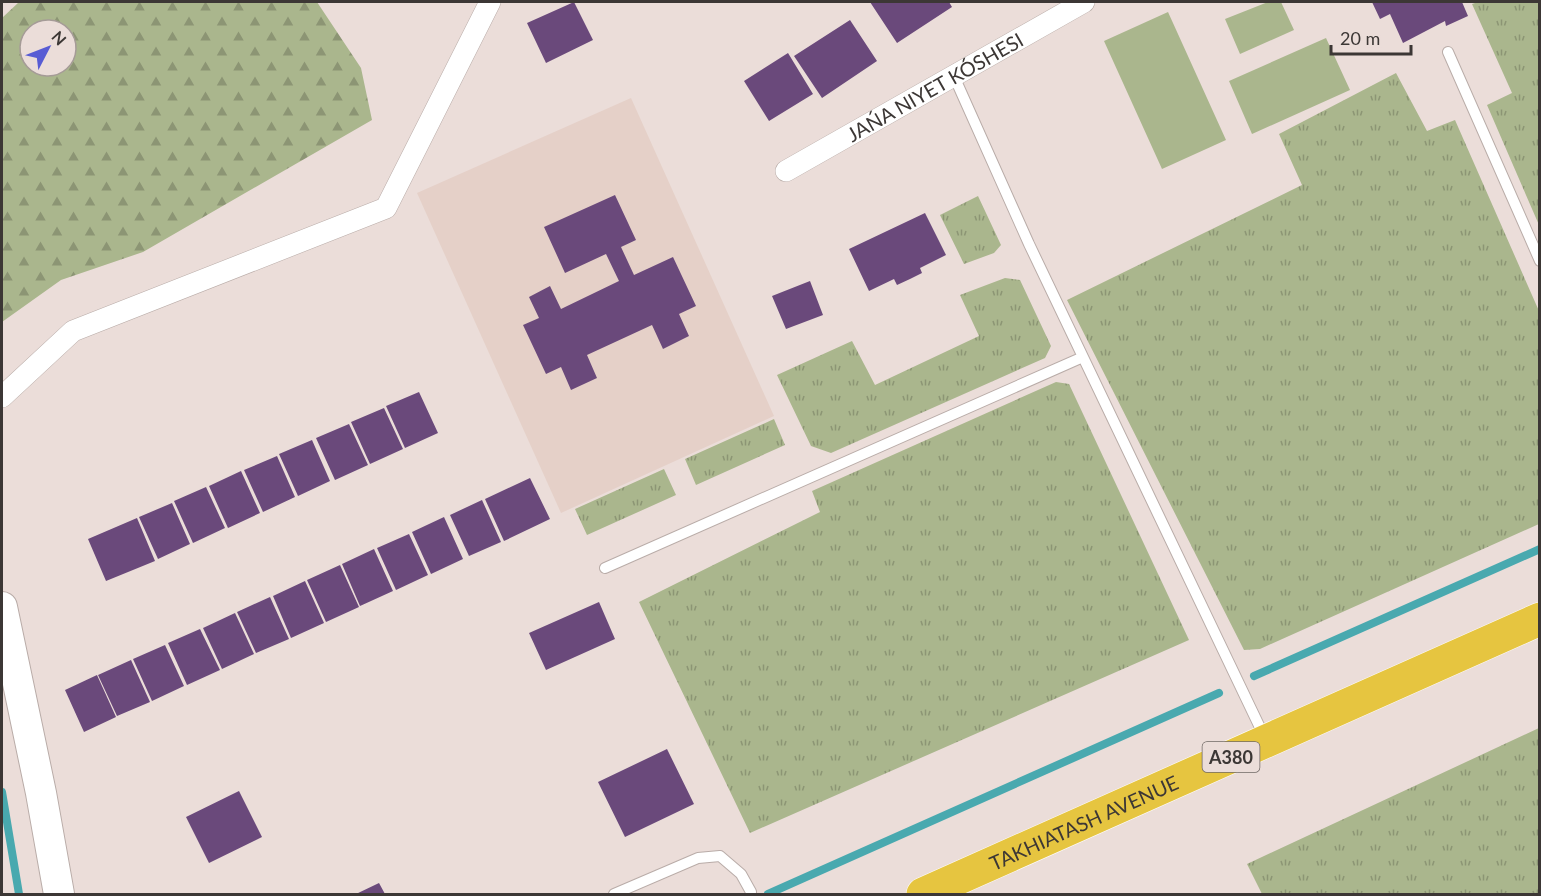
<svg xmlns="http://www.w3.org/2000/svg" width="1541" height="896" font-family="Lato,sans-serif">
	<defs>
		<pattern id="grass-tufts" width="24" height="20" patternUnits="userSpaceOnUse" patternTransform="scale(1.5)"><rect width="24" height="20" fill="#aab68d"/><path d="M3 7l-1-3M5 7V3M7 7l1-3M15 17l-1-3M17 17v-4M19 17l1-3" fill="none" stroke="#8c9574"/></pattern>
		<pattern id="forest-firs" width="22" height="20" patternUnits="userSpaceOnUse" patternTransform="scale(1.5)"><rect width="22" height="20" fill="#aab68d"/><path d="M5 1l3.5 6h-7zM16 11l3.5 6h-7z" fill="#8c9574"/></pattern>
	</defs>
	<rect width="100%" height="100%" fill="#ebddd9"/>
	<!-- built -->
	<path fill="#e5d0c8" d="M631,98L774,416L561,513L417,193Z"/>
	<!-- grass -->
	<path fill="url(#grass-tufts)" d="M1478,2H1539V225L1487,105L1512,93L1472,4Z
		M1396,73L1427,131L1455,120L1539,311V524L1260,649L1244,650L1067,300L1302,185L1279,134Z
		M978,196L1001,245L994,253L964,264L940,215Z
		M1005,278L1020,280L1051,346L1045,358L831,453L811,446L777,375L852,341L875,385L979,336L960,295Z
		M1056,382L1069,384L1189,640L750,833L639,602L820,512L812,491Z
		M774,419L785,445L696,485L685,459Z
		M664,469L676,495L587,535L575,509Z
		M1539,728V894H1262L1247,864Z"/>
	<!-- forest -->
	<path fill="url(#forest-firs)" fill-rule="evenodd" d="M19,2H317L361,68L372,120L143,252L61,280L2,322V18ZM30,30H66V66H30Z"/>
	<!-- garden -->
	<path fill="#aab68d" d="M1268,2H1281L1294,30L1240,54L1225,19Z
		M1168,12L1226,140L1162,169L1104,41Z
		M1326,38L1350,90L1252,134L1229,81Z"/>
	<g fill="none" stroke-linecap="round" stroke-linejoin="round">
		<!-- stream -->
		<path stroke="#49a9af" stroke-width="8" d="M1254,676L1540,549
			M2,792L19,894
			M768,894L1219,693"/>
	</g>
	<!-- building -->
	<path fill="#6a497b" d="M574,2L593,40L546,63L527,23Z
		M870,2H949L952,7L897,43Z
		M1372,2H1462L1468,16L1446,26L1445,21L1403,43L1390,14L1380,19Z
		M850,20L877,61L822,98L794,56Z
		M788,53L813,94L769,121L744,81Z
		M615,195L636,240L621,247L634,275L673,257L696,306L679,314L689,336L663,349L652,325L587,355L597,378L571,390L561,367L546,374L523,325L539,318L529,297L550,286L561,309L619,281L606,254L565,273L544,227Z
		M925,213L946,255L920,268L922,273L910,279L897,285L894,279L869,291L849,249Z
		M810,281L823,315L786,329L772,296Z
		M419,392L438,433L405,448L386,406Z
		M384,408L403,449L370,464L351,422Z
		M349,424L368,465L335,480L316,438Z
		M312,440L330,481L298,496L279,454Z
		M277,456L295,497L263,512L244,470Z
		M241,471L260,513L228,528L209,486Z
		M530,478L550,519L504,541L485,499Z
		M206,487L225,528L193,543L174,501Z
		M482,500L501,542L469,556L450,515Z
		M172,503L190,544L158,559L139,517Z
		M444,517L463,559L431,574L412,532Z
		M137,518L155,561L106,581L88,539Z
		M409,534L428,575L396,590L377,548Z
		M374,549L393,591L360,606L342,564Z
		M340,565L359,607L326,622L307,580Z
		M305,581L324,623L291,638L273,596Z
		M270,597L289,639L256,653L237,612Z
		M599,602L615,639L546,670L529,633Z
		M235,613L254,654L222,669L203,628Z
		M200,629L220,670L187,685L168,643Z
		M165,645L184,686L152,701L133,659Z
		M131,660L150,702L117,716L98,675Z
		M97,675L116,717L84,732L65,690Z
		M667,749L694,804L625,837L598,782Z
		M239,791L262,837L209,863L186,817Z
		M379,883L385,894H356Z"/>
	<g fill="none" stroke-linecap="round" stroke-linejoin="round">
		<defs>
			<path id="lane" d="M1448,52L1540,261
				M953,74L1029,244L1265,738
				M605,568L1083,357
				M614,894L698,858L720,856L741,874L751,892"/>
			<g id="street">
				<path id="s1" d="M786,171L1084,2"/>
				<path d="M2,397L73,331L386,208L490,2"/>
			</g>
			<path id="secondary" d="M2,607L41,793L59,894"/>
			<g id="highway">
				<path id="s2" d="M923,894L1540,619"/>
			</g>
		</defs>
		<!-- lane casing -->
		<use href="#lane" stroke="#b9aca8" stroke-width="12"/>
		<!-- street casing -->
		<use href="#street" stroke="#b9aca8" stroke-width="22"/>
		<!-- secondary casing -->
		<use href="#secondary" stroke="#b9aca8" stroke-width="32"/>
		<!-- highway casing -->
		<use href="#highway" stroke="#fff" stroke-width="34"/>
		<!-- lane -->
		<use href="#lane" stroke="#fff" stroke-width="10"/>
		<!-- street -->
		<use href="#street" stroke="#fff" stroke-width="21"/>
		<!-- secondary -->
		<use href="#secondary" stroke="#fff" stroke-width="30"/>
		<!-- highway -->
		<use href="#highway" stroke="#e6c540" stroke-width="33"/>
	</g>
	<g text-anchor="middle" dominant-baseline="central" stroke-width="6" stroke-linejoin="round" paint-order="stroke">
		<!-- shield labels -->
		<rect fill="#ebddd9" stroke="#706966" stroke-width="1.5" x="1202.5" y="742" width="57" height="30" rx="4.5"/>
		<g font-size="18" font-weight="bold" fill="#3c3735">
			<text x="1231" y="757">A380</text>
		</g>
		<!-- street labels -->
		<g font-size="20" fill="#3c3735" stroke="#ebddd9">
			<text stroke="none"><textPath href="#s1" startOffset="171">JAŃA NIYET KÓSHESI</textPath></text>
			<text stroke="none"><textPath href="#s2" startOffset="176">TAKHIATASH AVENUE</textPath></text>
		</g>
	</g>
	<!-- border -->
	<rect width="1541" height="896" fill="none" stroke="#3c3735" stroke-width="6"/>
	<!-- north arrow -->
	<g transform="translate(48 48) rotate(48)"><circle r="28" fill="#ebddd9" stroke="#a59b97" stroke-width="1.5"/>
	<path d="M0-4.5L10 22L0 15L-10 22Z" fill="#585cd4"/>
	<text y="-9" font-size="16" font-weight="bold" text-anchor="middle" fill="#3c3735">N</text>
	</g>
	<!-- scale -->
	<path d="M1331 45v9h80v-9" fill="none" stroke="#3c3735" stroke-width="3"/>
	<text x="1340" y="45" font-size="18" fill="#3c3735" stroke="#ebddd9" stroke-width="4.5" paint-order="stroke">20 m</text>
</svg>
